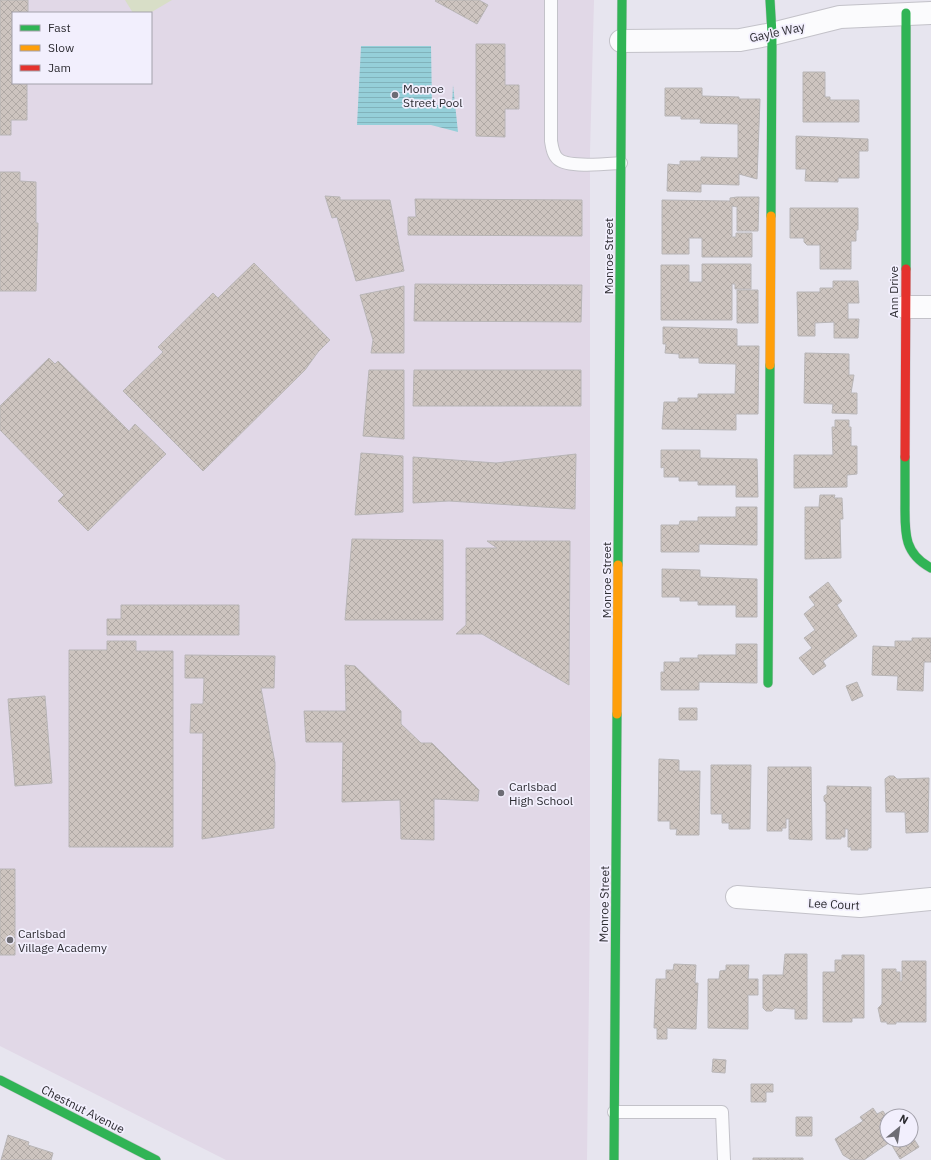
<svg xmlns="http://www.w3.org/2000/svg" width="931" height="1160" font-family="'IBM Plex Sans',sans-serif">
	<defs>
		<pattern id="water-rules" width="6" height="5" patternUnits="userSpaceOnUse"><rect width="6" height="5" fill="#95cfd9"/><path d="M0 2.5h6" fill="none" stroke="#81b2bb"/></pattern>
		<pattern id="building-cross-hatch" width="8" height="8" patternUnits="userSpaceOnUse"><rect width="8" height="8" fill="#cdc4bf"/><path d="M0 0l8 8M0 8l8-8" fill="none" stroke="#b0a9a5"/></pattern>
	</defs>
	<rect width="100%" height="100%" fill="#e7e5ef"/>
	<!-- education -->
	<path fill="#e1d8e7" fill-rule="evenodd" d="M0,0H594L590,153V904L587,1160H226L0,1046ZM13,13H151V83H13Z"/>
	<!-- green -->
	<path fill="#d8dec7" d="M125,0H172L150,13H133Z"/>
	<!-- water -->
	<path fill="url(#water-rules)" d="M361,46H431L432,105H452L453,85L458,132L431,125H357Z"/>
	<!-- building -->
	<path fill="url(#building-cross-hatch)" stroke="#b8b5b6" d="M0,0H28V13H13V83H27V120H11V135H0Z
		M436,0H479L488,5L477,24L435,1Z
		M476,44H505V85H519V109H505V137L476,136Z
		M803,72H825V97H830V100H859V122H803Z
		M665,88H702V96L739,97V99H760L757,179L739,174V185L701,184V192L667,191L668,164L680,165V161H701V157L738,158V124L700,123L701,119H681V116H665Z
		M796,136L868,139V151H859V178H838V182L805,181L806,169H796Z
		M0,172H20V181L36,182V223H38L36,291H0Z
		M325,196L340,197V200H390L404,271L356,281L337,217L332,218Z
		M737,197H759L758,231H737V207L732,206V237H736V233H752V257H702V238H689V254H662V200L730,201V198Z
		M415,199L582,200V236L408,235V217H416Z
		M790,208H858V230H856V241H851V269H820V245H807L804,242V238H790Z
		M254,263L330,340L318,352L305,370L203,471L123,391L163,352L158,347L213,293L218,298Z
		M702,264H751V289H735V284H732V320H661V265H689V282H702Z
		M833,281H858L859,303H848V319H859L858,338H834V322L815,323V336H798L797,292H820V288H833Z
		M415,284L582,285L581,322L414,321Z
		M404,286V353H371L373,340L360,295Z
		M737,290H758V323H737Z
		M663,327L737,329V346H759L758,414H736V430L662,429L664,402H678V398H698V394H735L736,364L699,363V358H679V354L665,353L666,344H663Z
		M805,353L849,354V375H854L851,393H857V414L832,413L833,404L804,403Z
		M49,358L55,364L58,361L129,431L135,424L166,454L88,531L58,501L64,495L0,430V406Z
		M369,370H404V439L363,436Z
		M414,370H581V406H413Z
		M835,420H849V427H851V446H857V474L847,475V487L794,488V455H833L832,427H835Z
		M661,450H700V458L757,459L758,497H736V485H698V481H679V477H664V467L661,468Z
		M361,453L403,456V512L355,515Z
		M576,454L575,509L449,501L413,503V457L496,463Z
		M820,495H835L834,498H842L843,519H840L841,558L805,559V507H819Z
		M736,507H757V545L699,544V552H661V525H679L680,521H698V517H736Z
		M352,539L443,540V620H345Z
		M487,541H570L569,685L482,634H456L466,625V548H497Z
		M662,569L700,570V577L757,579V617H736V605H698V601H680V597H662Z
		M828,582L842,601L837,605L857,636L823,661L826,666L813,675L799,658L812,648L804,638L815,630L804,614L815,605L809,597Z
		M121,605H239V635H107V619H121Z
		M912,638H931V662H924L923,691L897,690L898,676L872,675L873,646L895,647V641H912Z
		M107,641H136V651H173V847H69V650H107Z
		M736,644H757V683L699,682V690H661V672H664V662H680V658H698V655H736Z
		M185,655L275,656L274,688H261L275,763L274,828L202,839L203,733H190L191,704H203L204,678H185Z
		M345,665L355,666L401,711V724L421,743H432L479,790L478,801L434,799V840L401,839L400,800L342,802L343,742H306L304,711H346Z
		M857,682L863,696L852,701L846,686Z
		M45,696L52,783L15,786L8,699Z
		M679,708H697V720H679Z
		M659,759L679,760V771H700L699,835H676L677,829H670V821H658Z
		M711,765H751L750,829H729V823H722V814H711Z
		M768,767H811L812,840L789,839V819H786V828H782V831H767Z
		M889,776H894L897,779L929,778L928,832L906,833L905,812H886L885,779Z
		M827,786L871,787V848H868V850H851V847H848V829H845V837H841V839H826V803L824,801V796L827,794Z
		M0,869H15V955H0Z
		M785,954H807V1019H795V1009L775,1008L772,1011H766L763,1008V975H783Z
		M842,955H864V1018H852V1022H823V972H835V960H842Z
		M902,961H926V1022H896V1024H887V1022H881L878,1008L882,1004V969H896V972H900V981H902Z
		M674,964L696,965L695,983H698L696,1029L667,1028V1039H657V1028H654L656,979H666V970H673Z
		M726,965H749L748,979H758V995H748V1029L708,1028V979H719L720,971L726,970Z
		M713,1059L726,1060L725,1073L712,1072Z
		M751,1084H773V1092H766V1102H751Z
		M873,1108L877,1114L883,1111L887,1117V1140H911V1134L919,1147L900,1159L890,1142L864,1160H851L843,1155L835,1139L863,1121L860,1117Z
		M796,1117H812V1136H796Z
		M8,1135L29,1142L28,1145L53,1153L51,1160H1Z
		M753,1158H803V1160H753Z"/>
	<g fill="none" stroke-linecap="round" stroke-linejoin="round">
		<defs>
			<path id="lane" d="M551,0V141C552,147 553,155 558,159C568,168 606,164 621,163
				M614,1112H722L724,1160"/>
			<path id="street" d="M621,41L740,40L772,34L840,17L931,13
				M905,307H931
				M737,897L860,906L931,899"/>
			<path id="fast" d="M770,0L772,34L771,216
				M906,269V13
				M905,457C905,472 905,488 905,504C905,532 903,553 931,568
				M618,565L622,0
				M768,683L770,365
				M0,1080L156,1160
				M614,1160L617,714"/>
			<path id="slow" d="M770,365L771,216
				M617,714L618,565"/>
			<path id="jam" d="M905,457L906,269"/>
		</defs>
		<!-- lane casing -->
		<use href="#lane" stroke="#c3c2c9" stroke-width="14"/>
		<!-- street casing -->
		<use href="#street" stroke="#c3c2c9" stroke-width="24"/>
		<!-- fast casing -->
		<use href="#fast" stroke="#c3c2c9" stroke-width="10"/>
		<!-- slow casing -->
		<use href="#slow" stroke="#c3c2c9" stroke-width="10"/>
		<!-- jam casing -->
		<use href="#jam" stroke="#c3c2c9" stroke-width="10"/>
		<!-- lane -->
		<use href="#lane" stroke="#fbfbfd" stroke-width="12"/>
		<!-- street -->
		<use href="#street" stroke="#fbfbfd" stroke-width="22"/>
		<!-- fast -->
		<use href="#fast" stroke="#30b455" stroke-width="9"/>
		<!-- slow -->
		<use href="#slow" stroke="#ff9f0a" stroke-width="9"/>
		<!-- jam -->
		<use href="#jam" stroke="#e5322d" stroke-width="9"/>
	</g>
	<!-- markers -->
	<g fill="#6d6c74" stroke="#f2effd" stroke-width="1.5">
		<circle cx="395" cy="95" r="4"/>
		<circle cx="501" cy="793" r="4"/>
		<circle cx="10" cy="940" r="4"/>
	</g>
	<g text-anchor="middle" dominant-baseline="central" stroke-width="3.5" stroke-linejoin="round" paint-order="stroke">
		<!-- street labels -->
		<g font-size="12" fill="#2c2b31" stroke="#f2effd">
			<text transform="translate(777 32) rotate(-12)">Gayle Way</text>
			<text transform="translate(608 256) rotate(-90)">Monroe Street</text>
			<text transform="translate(893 292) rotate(-90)">Ann Drive</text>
			<text transform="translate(606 580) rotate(-90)">Monroe Street</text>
			<text transform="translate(604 904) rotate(-89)">Monroe Street</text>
			<text transform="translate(834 904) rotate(3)">Lee Court</text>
			<text transform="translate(83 1109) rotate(27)">Chestnut Avenue</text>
		</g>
		<!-- poi labels -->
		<g font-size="12" fill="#2c2b31" stroke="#f2effd" text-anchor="start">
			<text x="403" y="88">Monroe<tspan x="403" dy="14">Street Pool</tspan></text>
			<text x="509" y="786">Carlsbad<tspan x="509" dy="14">High School</tspan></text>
			<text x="18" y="933">Carlsbad<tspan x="18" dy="14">Village Academy</tspan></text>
		</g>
	</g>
	<!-- legend -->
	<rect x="12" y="12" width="140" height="72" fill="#f2effd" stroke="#a3a1ab"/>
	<rect x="20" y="25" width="20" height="6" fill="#30b455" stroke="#a3a1ab"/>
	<text x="48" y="32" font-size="12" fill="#2c2b31">Fast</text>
	<rect x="20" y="45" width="20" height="6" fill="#ff9f0a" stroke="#a3a1ab"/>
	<text x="48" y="52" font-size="12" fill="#2c2b31">Slow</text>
	<rect x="20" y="65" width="20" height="6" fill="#e5322d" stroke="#a3a1ab"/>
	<text x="48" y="72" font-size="12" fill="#2c2b31">Jam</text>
	<!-- north arrow -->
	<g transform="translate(899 1128) rotate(29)"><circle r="19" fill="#f2effd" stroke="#a3a1ab"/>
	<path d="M0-3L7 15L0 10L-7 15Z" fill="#6d6c74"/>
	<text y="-6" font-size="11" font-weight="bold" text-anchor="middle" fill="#2c2b31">N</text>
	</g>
</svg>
